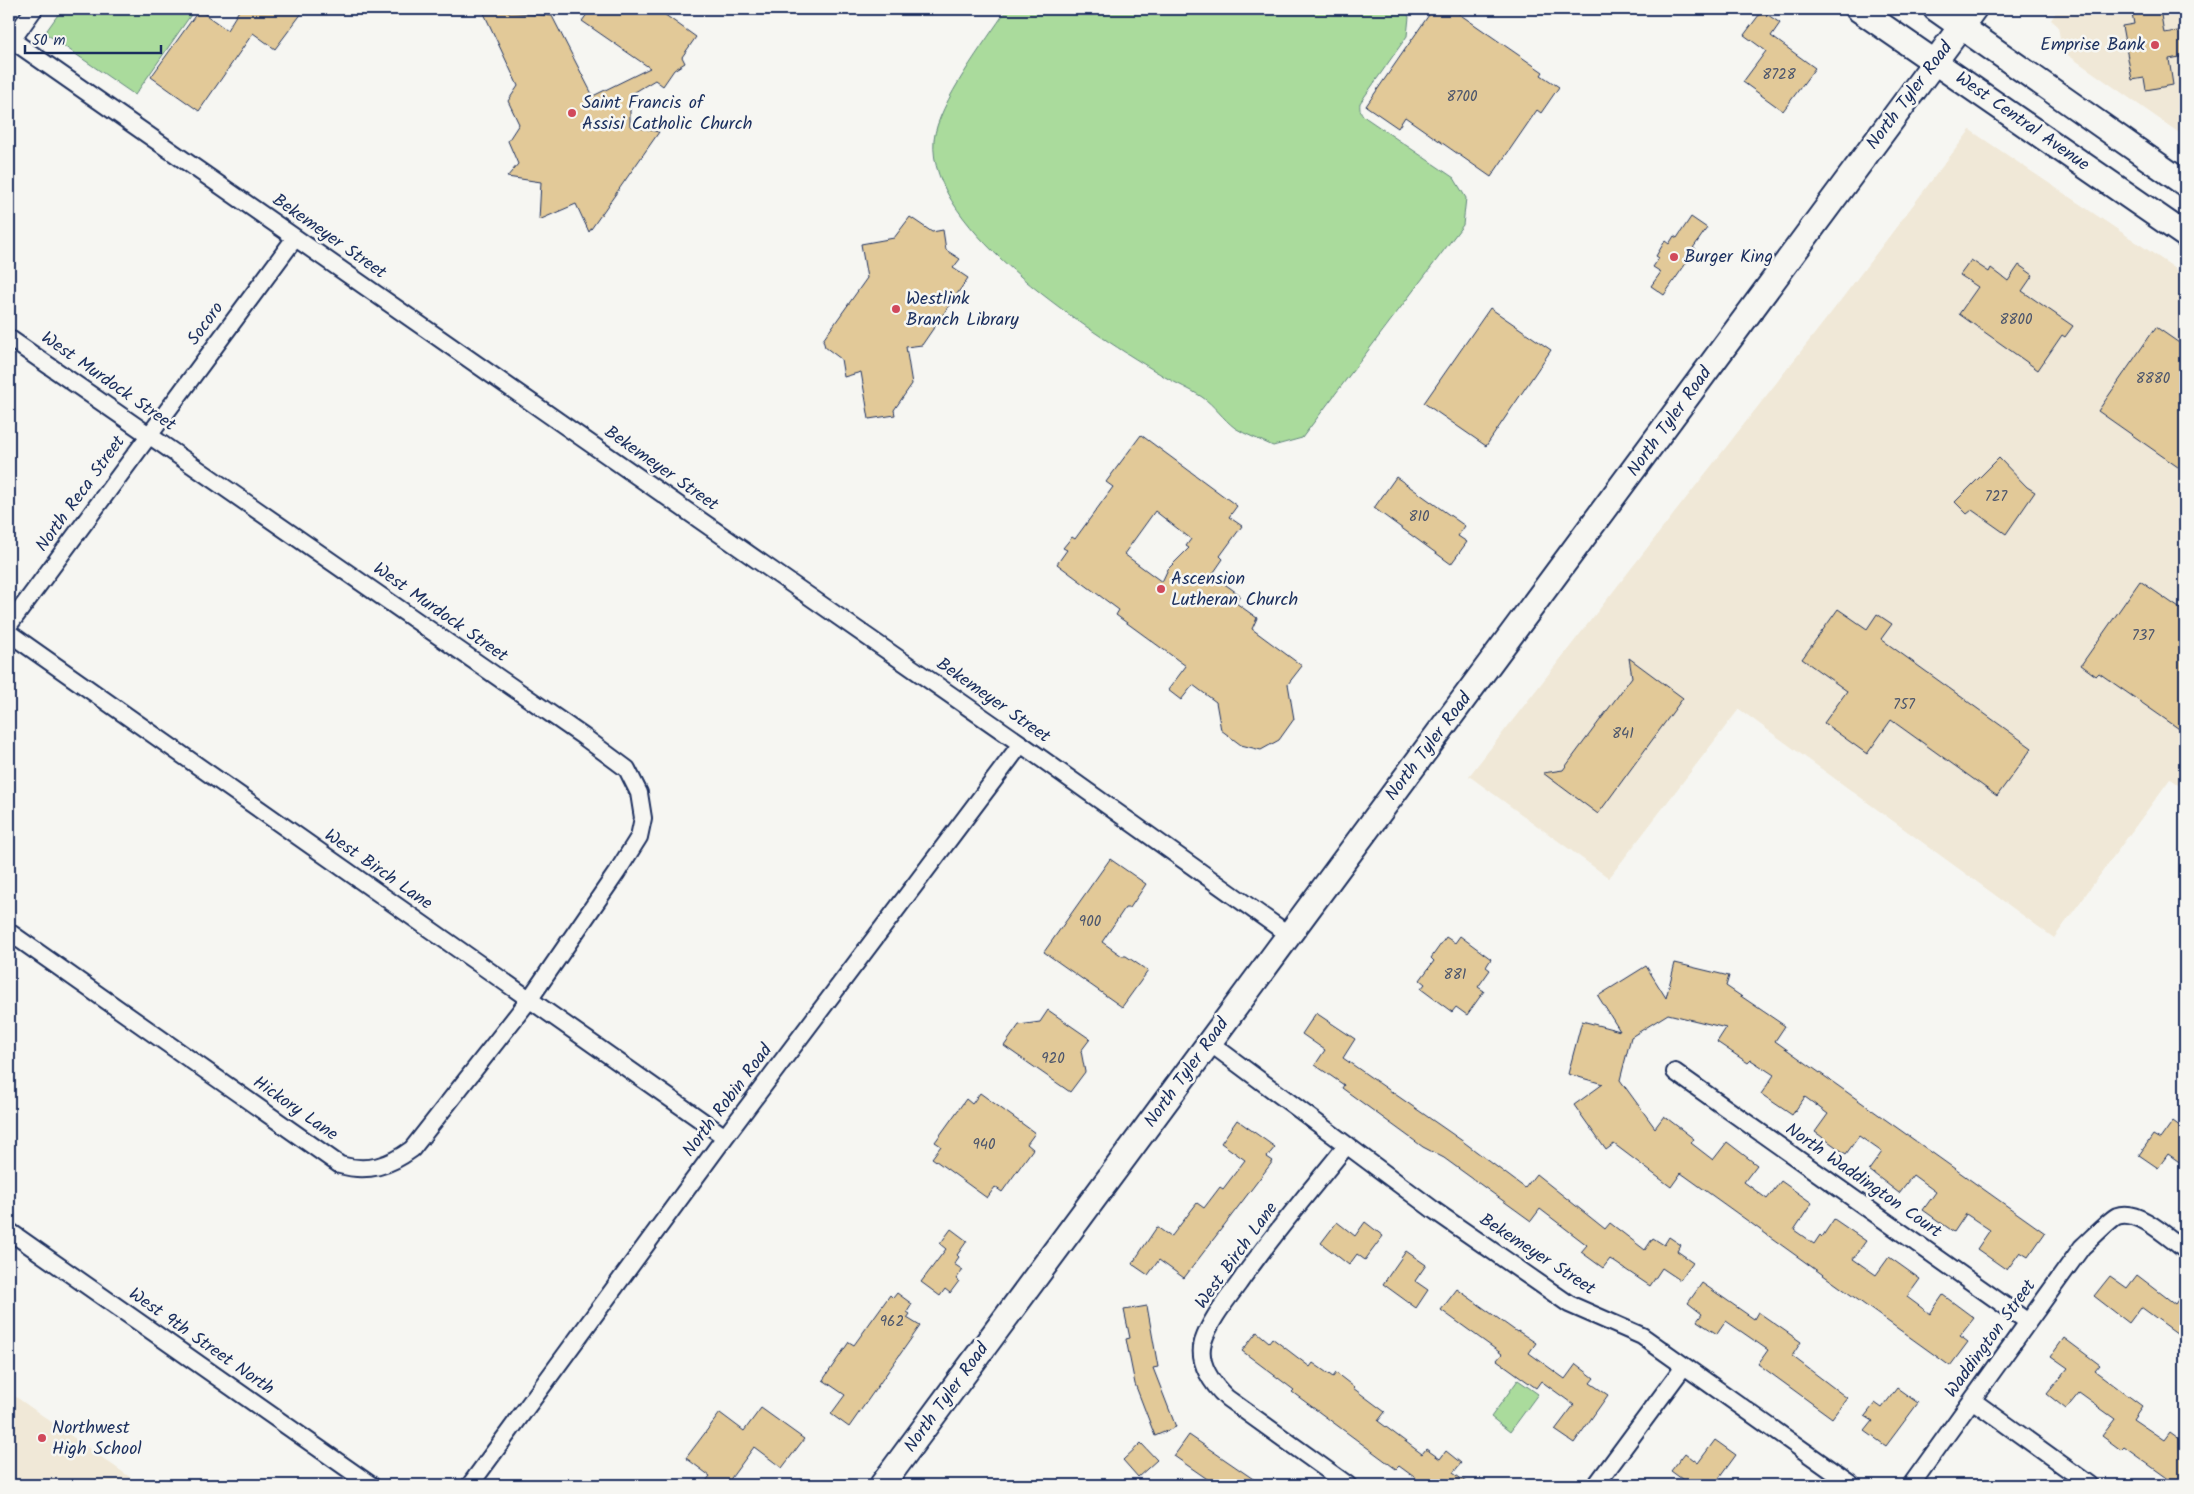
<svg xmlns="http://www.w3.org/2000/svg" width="2194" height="1494" font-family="Kalam,sans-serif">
	<rect width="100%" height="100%" fill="#f6f6f2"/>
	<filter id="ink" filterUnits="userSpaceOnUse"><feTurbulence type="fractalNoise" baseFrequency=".02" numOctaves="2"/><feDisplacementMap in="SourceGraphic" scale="10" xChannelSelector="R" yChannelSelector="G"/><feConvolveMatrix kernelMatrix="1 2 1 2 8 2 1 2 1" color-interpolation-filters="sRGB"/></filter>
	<g filter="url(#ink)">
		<!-- built -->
		<path fill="#f0e8d7" d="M2058,9H2185V137L2065,53L2061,46L2058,26L2051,20Z
			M1970,130L2185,275V790L2170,779L2054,938L1739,709L1609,878L1469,776L1834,309Z
			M9,1392L141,1485H9Z"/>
		<!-- green -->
		<path fill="#aadb9c" stroke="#62857d" d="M62,9H195L135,95L45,33Z
			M1007,9H1405L1409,17L1407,36L1360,103C1359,110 1361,114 1366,118L1454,178L1466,198L1463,225L1302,438L1273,446C1261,440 1246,435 1235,428C1223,419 1214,405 1202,397C1190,389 1177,384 1165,377C1097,336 926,230 934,140C938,103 986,41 1007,9Z
			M1518,1380L1538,1394L1510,1432L1491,1417Z"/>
		<!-- building -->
		<path fill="#e2c998" stroke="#1b2f5e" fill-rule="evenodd" d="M240,9H305L275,49L253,33L199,111L151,77L199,10L227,30Z
			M482,9L552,16L593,96L650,68L582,21L591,9H657L696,37L682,57L685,63L674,70L663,86L655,80L630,95V126L659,132L589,232L576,204L539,220L541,182L507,177L518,164L508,141L519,124L508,101L518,86Z
			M1433,9H1452L1543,72L1541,75L1559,87L1541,113L1537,110L1491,177L1405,117L1398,128L1366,106Z
			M2160,9L2164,33L2185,30V56L2169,59L2173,85L2146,90L2144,78L2132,80L2122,26L2134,24L2132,13Z
			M1762,11L1780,23L1771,36L1815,68L1783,111L1743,82L1766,51L1744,35Z
			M910,217L932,232L943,230L946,250L960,259L953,268L968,278L922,345L906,347L912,384L894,410L895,415L869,419L861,372L844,377L841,359L825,347L823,340L867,278L861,244L894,238Z
			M1691,217L1707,228L1693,248L1696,249L1664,295L1651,286L1661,272L1653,267L1659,258L1656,256L1665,241L1669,244L1674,236L1677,238Z
			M1971,260L1989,272L1991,268L2008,281L2019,265L2033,275L2022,291L2073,326L2065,337L2062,335L2038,370L1959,314L1978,287L1960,275Z
			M1490,308L1551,350L1486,446L1424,403Z
			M2156,327L2185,347V472L2098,411Z
			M1141,435L1237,506L1229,517L1242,526L1220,556L1223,559L1212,575L1240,595L1236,603L1257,618L1252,629L1302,666L1288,684L1294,719L1279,740L1261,750L1241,745L1221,730L1216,702L1193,685L1181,700L1168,690L1186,666L1116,615L1119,610L1057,564L1067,550L1063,548L1072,537L1075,539L1113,487L1106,482ZM1155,511L1191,539L1186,546L1189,548L1168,569L1162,582L1124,554Z
			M1999,458L2027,487L2035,492L2006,534L1972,510L1967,514L1955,502Z
			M1396,477L1465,526L1458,536L1467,542L1451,564L1374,508Z
			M2140,581L2185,612V733L2099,673L2096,676L2081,665Z
			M1838,609L1867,629L1877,614L1892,624L1881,639L2032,748L1997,796L1891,720L1867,754L1824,723L1847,691L1802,659Z
			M1629,658L1683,698L1598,814L1543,773L1563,770L1632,677Z
			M1110,859L1146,884L1130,908H1125L1102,942L1122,956H1126L1148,971L1122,1007L1044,952Z
			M1460,936L1491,959L1486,967L1490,970L1478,987L1484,991L1467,1015L1456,1007L1452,1012L1421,989L1425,984L1420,980L1434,961L1431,958L1446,937L1455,943Z
			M1675,963L1729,976L1726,986L1785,1026L1775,1041L2045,1233L2028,1257L2020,1252L2007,1270L1977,1249L1990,1230L1966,1214L1954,1232L1923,1210L1936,1192L1913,1175L1899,1193L1869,1170L1882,1152L1859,1136L1846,1154L1815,1132L1828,1114L1805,1097L1792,1115L1761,1094L1774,1075L1751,1060L1748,1063L1717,1042L1726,1028L1668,1014L1631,1037L1620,1080L1655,1128L1664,1116L1694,1139L1691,1143L1713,1160L1727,1142L1757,1165L1744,1182L1767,1199L1781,1181L1812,1203L1794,1230L1814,1244L1820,1235L1822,1237L1834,1219L1866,1241L1853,1259L1876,1275L1889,1257L1920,1279L1907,1297L1930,1314L1943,1295L1974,1318L1960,1336L1968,1342L1950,1366L1681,1173L1671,1187L1614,1144L1606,1150L1574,1105L1603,1084L1568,1074L1582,1021L1620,1031L1598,996L1646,966L1666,998Z
			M1048,1010L1090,1039L1081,1051L1085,1072L1070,1092L1004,1046L1019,1025L1040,1022Z
			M1316,1013L1355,1039L1343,1058L1461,1140L1525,1188L1536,1174L1605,1229L1610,1223L1645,1250L1653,1238L1664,1245L1669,1237L1681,1245L1677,1251L1693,1262L1680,1280L1662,1268L1650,1286L1610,1259L1603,1268L1581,1252L1587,1245L1540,1209L1531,1221L1444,1158L1423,1147L1397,1128L1342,1088L1344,1085L1315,1065L1325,1050L1302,1034Z
			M980,1093L1035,1133L1027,1144L1033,1149L1002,1192L995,1187L987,1198L932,1158L941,1146L935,1142L966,1099L972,1104Z
			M1237,1120L1275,1147L1267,1157L1273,1161L1184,1278L1159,1260L1148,1275L1132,1264L1157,1227L1171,1237L1197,1203L1204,1208L1220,1187L1223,1189L1245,1160L1221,1143Z
			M2173,1121L2185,1130V1166L2168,1154L2158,1168L2139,1155L2153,1135L2160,1139Z
			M1337,1222L1355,1236L1365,1222L1383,1236L1365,1260L1357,1254L1349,1265L1321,1243Z
			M951,1229L967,1241L957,1255L959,1257L954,1264L963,1270L956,1279L959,1281L950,1293L945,1289L940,1296L921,1282L946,1249L940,1244Z
			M1406,1251L1426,1265L1415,1281L1428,1290L1416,1308L1383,1284Z
			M2137,1275L2175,1304L2185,1290V1339L2141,1307L2129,1323L2094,1296L2110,1276L2127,1288Z
			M1702,1283L1754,1319L1758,1312L1801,1342L1792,1356L1847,1398L1832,1418L1758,1364L1768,1350L1726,1321L1717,1334L1697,1321L1702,1314L1688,1303Z
			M1457,1289L1517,1332L1518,1331L1536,1343L1529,1353L1565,1379L1576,1364L1594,1378L1590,1383L1608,1395L1574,1443L1555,1430L1574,1405L1541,1381L1536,1388L1497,1360L1502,1354L1441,1310Z
			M897,1293L912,1304L907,1312L910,1314L907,1318L920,1326L849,1427L831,1414L845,1395L823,1380L849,1342L854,1345L890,1295L893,1298Z
			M1147,1306L1158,1367L1153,1368L1176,1427L1155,1436L1135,1384L1126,1339L1130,1338L1124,1310Z
			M1257,1332L1269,1342L1272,1338L1310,1367L1313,1363L1333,1377L1336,1373L1354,1387L1353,1388L1385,1412L1378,1421L1422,1454L1426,1449L1440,1459L1446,1451L1461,1463L1453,1473L1470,1485H1425L1399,1466L1396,1469L1292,1392L1294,1390L1242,1351Z
			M2064,1338L2100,1365L2095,1371L2142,1406L2133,1419L2164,1440L2170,1432L2185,1443V1485H2177L2124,1447L2121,1450L2102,1436L2115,1419L2079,1393L2066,1409L2047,1394L2068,1368L2051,1356Z
			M1897,1388L1918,1403L1886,1446L1865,1431L1873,1421L1865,1416L1875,1403L1882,1408Z
			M761,1408L804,1439L782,1468L754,1447L726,1485H703L710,1476L686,1458L720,1413L744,1431Z
			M1189,1435L1262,1485H1216L1174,1456Z
			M1715,1440L1736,1455L1714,1485H1690L1671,1471L1685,1453L1698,1463Z
			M1141,1443L1157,1460L1138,1477L1123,1460Z"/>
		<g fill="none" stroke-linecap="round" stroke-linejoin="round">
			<defs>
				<path id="minor" d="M9,38L1021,744L1289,935
					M12,40L34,9
					M9,338L584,737L627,769L639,793L643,818L639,837L617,872L529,1000L412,1149C389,1166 368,1173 340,1165L9,932
					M9,625L295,238
					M9,633L725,1137
					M1210,1043L1435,1211L1569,1304L1642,1336L1852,1485
					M1675,1072L2028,1322
					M1347,1145C1310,1191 1272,1235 1239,1283C1226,1301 1210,1320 1203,1342C1197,1363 1213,1385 1227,1398L1348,1485
					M9,1231L371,1485
					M1972,1400L2090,1485
					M470,1485L725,1137L1021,744
					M1596,1485L1684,1366
					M1911,1485L2082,1247C2089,1241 2110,1219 2117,1216C2138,1208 2170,1239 2185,1250"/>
				<path id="secondary" d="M1858,9L2185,235
					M1936,9L2185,184
					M882,1485L1974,9"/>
			</defs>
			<!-- minor casing -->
			<use href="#minor" stroke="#1b2f5e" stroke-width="20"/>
			<!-- secondary casing -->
			<use href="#secondary" stroke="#1b2f5e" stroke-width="28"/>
			<!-- minor -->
			<use href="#minor" stroke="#f6f6f2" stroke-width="16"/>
			<!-- secondary -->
			<use href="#secondary" stroke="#f6f6f2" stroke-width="24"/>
		</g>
	</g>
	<!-- markers -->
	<g fill="#d1495b" stroke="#f6f6f2" stroke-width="2">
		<circle cx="2155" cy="45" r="5"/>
		<circle cx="572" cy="113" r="5"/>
		<circle cx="1674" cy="257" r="5"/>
		<circle cx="896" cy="309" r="5"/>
		<circle cx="1161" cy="589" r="5"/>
		<circle cx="42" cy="1438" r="5"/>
	</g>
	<g text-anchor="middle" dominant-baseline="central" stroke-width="5" stroke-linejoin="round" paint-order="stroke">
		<!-- number labels -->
		<g font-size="15" fill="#4d566c">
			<text x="1779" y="75">8728</text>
			<text x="1462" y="97">8700</text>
			<text x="2016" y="320">8800</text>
			<text x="2153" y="379">8880</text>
			<text x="1996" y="497">727</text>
			<text x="1419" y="517">810</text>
			<text x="2143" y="636">737</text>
			<text x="1904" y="705">757</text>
			<text x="1623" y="734">841</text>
			<text x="1090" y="922">900</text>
			<text x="1455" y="975">881</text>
			<text x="1053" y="1059">920</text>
			<text x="984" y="1145">940</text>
			<text x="892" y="1322">962</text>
		</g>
		<!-- poi labels -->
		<g font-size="18" fill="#1b2f5e" stroke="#f6f6f2" text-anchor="start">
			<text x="2145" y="45" text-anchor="end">Emprise Bank</text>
			<text x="582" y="103">Saint Francis of<tspan x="582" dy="21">Assisi Catholic Church</tspan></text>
			<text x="1684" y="257">Burger King</text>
			<text x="906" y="299">Westlink<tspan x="906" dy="21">Branch Library</tspan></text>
			<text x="1171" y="579">Ascension<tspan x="1171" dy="21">Lutheran Church</tspan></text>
			<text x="52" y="1428">Northwest<tspan x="52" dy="21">High School</tspan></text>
		</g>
		<!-- street labels -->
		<g font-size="18" fill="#1b2f5e" stroke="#f6f6f2">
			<text transform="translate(1910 96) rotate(-53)">North Tyler Road</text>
			<text transform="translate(2022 122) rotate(35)">West Central Avenue</text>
			<text transform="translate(329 237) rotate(35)">Bekemeyer Street</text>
			<text transform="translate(206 324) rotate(-54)">Socoro</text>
			<text transform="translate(108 382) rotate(35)">West Murdock Street</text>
			<text transform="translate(1670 422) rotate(-54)">North Tyler Road</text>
			<text transform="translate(661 469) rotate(35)">Bekemeyer Street</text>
			<text transform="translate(81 494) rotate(-54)">North Reca Street</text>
			<text transform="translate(440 613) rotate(35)">West Murdock Street</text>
			<text transform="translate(993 701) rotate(35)">Bekemeyer Street</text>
			<text transform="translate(1429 747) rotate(-53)">North Tyler Road</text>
			<text transform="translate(378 870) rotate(35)">West Birch Lane</text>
			<text transform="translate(1187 1073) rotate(-54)">North Tyler Road</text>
			<text transform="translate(728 1101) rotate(-53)">North Robin Road</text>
			<text transform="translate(295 1109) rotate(35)">Hickory Lane</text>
			<text transform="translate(1863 1181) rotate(35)">North Waddington Court</text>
			<text transform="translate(1537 1255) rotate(33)">Bekemeyer Street</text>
			<text transform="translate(1237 1256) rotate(-54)">West Birch Lane</text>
			<text transform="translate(1991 1339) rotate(-54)">Waddington Street</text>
			<text transform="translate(201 1342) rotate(35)">West 9th Street North</text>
			<text transform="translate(947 1398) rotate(-54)">North Tyler Road</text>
		</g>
	</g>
	<!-- margin -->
	<rect width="2194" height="1494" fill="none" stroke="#f6f6f2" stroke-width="30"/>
	<rect x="15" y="15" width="2164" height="1464" fill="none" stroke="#1b2f5e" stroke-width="2" filter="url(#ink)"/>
	<!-- scale -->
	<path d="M25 45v8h136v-8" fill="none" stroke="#1b2f5e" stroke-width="2.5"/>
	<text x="32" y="45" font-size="15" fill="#1b2f5e" stroke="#f6f6f2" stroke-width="4" paint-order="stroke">50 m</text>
</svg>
